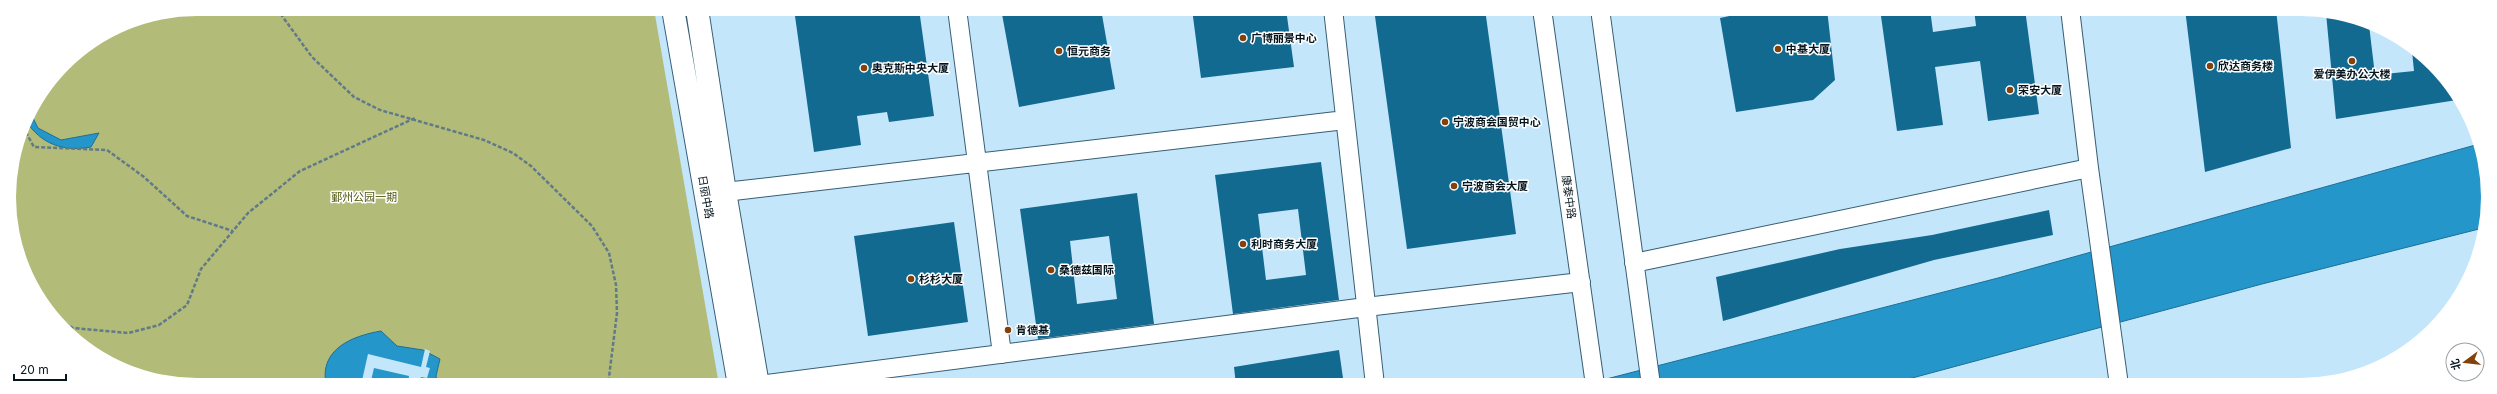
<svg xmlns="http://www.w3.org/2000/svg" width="2497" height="394" font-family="Inter,'Noto Sans SC',sans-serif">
	<rect width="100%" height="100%" fill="#c4e6fb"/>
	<!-- green -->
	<path fill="#b3bb79" d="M197,9H654L719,385H184L114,366L56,321L19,258L9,185L23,125L64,64L125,23Z"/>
	<!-- water -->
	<path fill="#2596ca" stroke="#1c7097" d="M31,114L38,128L61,140L99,133L91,147C63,152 41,144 26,121Z
		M2479,144L2488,210L2483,228L2262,284L1901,381L1895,385H1583L1998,278Z
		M381,331L397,346L423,350L440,359L436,376L438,385H326C319,349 352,336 381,331Z"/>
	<!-- pier -->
	<path fill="#c4e6fb" d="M425,349L430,351L426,367L430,368L427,378L421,377L419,385H408L409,376L374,368L370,385H361L368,354L421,367Z"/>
	<!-- building -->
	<path fill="#126a91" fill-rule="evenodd" d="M841,9H919L934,116L889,122L887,112L857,116L861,145L814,152L795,16Z
		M1025,9H1101L1115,89L1019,107L1002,14Z
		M1192,9H1286L1294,67L1201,78Z
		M1374,9H1485L1516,234L1407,249Z
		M1762,9H1827L1835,80L1813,100L1736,112L1720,18Z
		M1880,9H1930L1933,32L1976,26L1974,9H2025L2039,114L1988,121L1980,61L1935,67L1943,125L1897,131Z
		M2185,9H2276L2291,148L2205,172Z
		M2326,13L2369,25L2375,75L2414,71L2412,51L2441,73L2457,100L2336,119Z
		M1321,162L1339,300L1233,314L1215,175ZM1298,209L1306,275L1266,280L1258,214Z
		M1137,193L1154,324L1038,339L1020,209ZM1109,236L1117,299L1077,304L1070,241Z
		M2049,210L2053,235L1934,260L1723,321L1716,277L1840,249L1932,235Z
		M954,222L968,322L868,336L854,236Z
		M1339,350L1344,385H1236L1234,367Z"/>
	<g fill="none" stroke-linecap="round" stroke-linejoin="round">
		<defs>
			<path id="minor" d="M957,9L1002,354
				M1333,9L1375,385
				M1542,9L1595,385
				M1600,9L1651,385
				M2070,9L2089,168L2119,385
				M725,192L1345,120
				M1634,263L2089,168
				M759,385L1366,307L1581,282"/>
			<path id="major" d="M673,9L739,385
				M697,9L725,192L758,385"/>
		</defs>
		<!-- minor casing -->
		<use href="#minor" stroke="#365e74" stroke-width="20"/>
		<!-- major casing -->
		<use href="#major" stroke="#365e74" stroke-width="24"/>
		<!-- path -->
		<path stroke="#617a88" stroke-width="2.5" stroke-dasharray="4 2" stroke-linecap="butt" d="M277,9L312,57L354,97L380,110L484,140L513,153L531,166L592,226L609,253L616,285L617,313L608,385
			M23,127L34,147L107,150L144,177L187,216L233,231
			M54,318L73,328L128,333L159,325L187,305L201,269L248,213L300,171L415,118"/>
		<!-- minor -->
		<use href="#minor" stroke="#fff" stroke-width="18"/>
		<!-- major -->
		<use href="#major" stroke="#fff" stroke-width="22"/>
	</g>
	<!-- markers -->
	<g fill="#83420a" stroke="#fff" stroke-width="1.5">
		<circle cx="1243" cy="38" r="4"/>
		<circle cx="1778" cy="49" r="4"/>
		<circle cx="1059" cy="51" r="4"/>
		<circle cx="2352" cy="61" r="4"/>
		<circle cx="2210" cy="66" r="4"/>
		<circle cx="864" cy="68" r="4"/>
		<circle cx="2010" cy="90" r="4"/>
		<circle cx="1445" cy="122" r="4"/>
		<circle cx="1454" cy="186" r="4"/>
		<circle cx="1243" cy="244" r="4"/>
		<circle cx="1051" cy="270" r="4"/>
		<circle cx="911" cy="279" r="4"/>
		<circle cx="1008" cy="330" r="4"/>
	</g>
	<g text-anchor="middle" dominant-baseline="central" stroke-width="3" stroke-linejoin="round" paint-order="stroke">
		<!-- poi labels -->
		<g font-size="11" font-weight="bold" fill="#06161f" stroke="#fff" text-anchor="start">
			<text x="1251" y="38">广博丽景中心</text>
			<text x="1786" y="49">中基大厦</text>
			<text x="1067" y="51">恒元商务</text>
			<text x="2218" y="66">欣达商务楼</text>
			<text x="872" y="68">奥克斯中央大厦</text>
			<text x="2352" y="74" text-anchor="middle">爱伊美办公大楼</text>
			<text x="2018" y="90">荣安大厦</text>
			<text x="1453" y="122">宁波商会国贸中心</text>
			<text x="1462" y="186">宁波商会大厦</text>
			<text x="1251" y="244">利时商务大厦</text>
			<text x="1059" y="270">桑德兹国际</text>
			<text x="919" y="279">杉杉大厦</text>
			<text x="1016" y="330">肯德基</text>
		</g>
		<!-- park labels -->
		<g font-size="11" fill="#535910" stroke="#fff">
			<text x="364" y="197">鄞州公园一期</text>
		</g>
		<!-- street labels -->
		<g font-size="11" fill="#06161f" stroke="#fff">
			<text transform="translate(706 197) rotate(80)">日丽中路</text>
			<text transform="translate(1569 197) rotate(82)">康泰中路</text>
		</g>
	</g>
	<!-- crop -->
	<path d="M0 0H2497V394H0ZM197 16H2300A181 181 0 0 1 2481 197V197A181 181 0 0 1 2300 378H197A181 181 0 0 1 16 197V197A181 181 0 0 1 197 16Z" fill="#fff" fill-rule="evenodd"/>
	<!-- north arrow -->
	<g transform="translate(2465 362) rotate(255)"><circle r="19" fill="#ffffff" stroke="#9ba2a5"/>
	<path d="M0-3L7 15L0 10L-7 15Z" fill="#83420a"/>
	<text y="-6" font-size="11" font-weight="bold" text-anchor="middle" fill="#06161f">北</text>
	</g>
	<!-- scale -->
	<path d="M14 374v6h52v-6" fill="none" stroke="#06161f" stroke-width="2"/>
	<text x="20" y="374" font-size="12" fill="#06161f" stroke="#ffffff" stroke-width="3" paint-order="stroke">20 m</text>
</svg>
